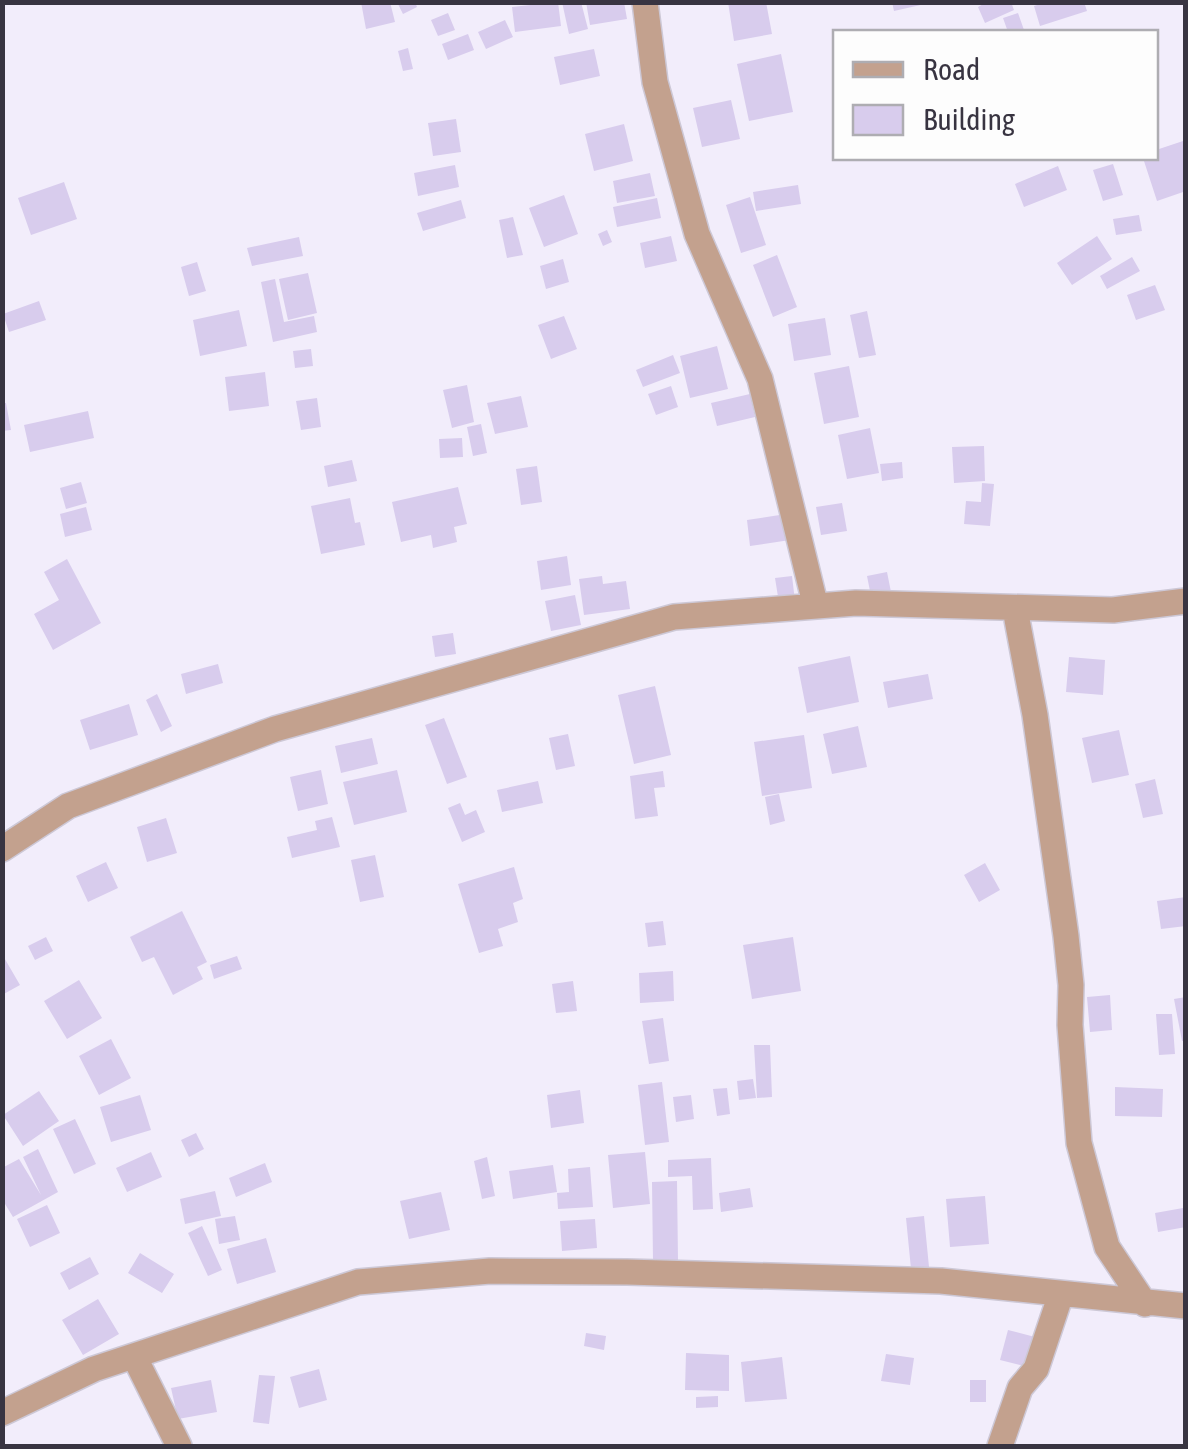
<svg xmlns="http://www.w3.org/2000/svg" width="1188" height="1449" font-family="'Asap Condensed',sans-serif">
	<rect width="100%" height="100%" fill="#f2edfb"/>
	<!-- building -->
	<path fill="#d8cced" d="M361,2H390L395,22L366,29Z
		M397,2H415L417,7L403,14Z
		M558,2L561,26L515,32L512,7Z
		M562,2H581L588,29L569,34Z
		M586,2H624L627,19L590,25Z
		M728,2H766L772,34L734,41Z
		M892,2H925V4L894,11Z
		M987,2H1011L1014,10L985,23L978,7Z
		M1046,2H1084L1087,11L1040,26L1034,6Z
		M448,13L455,30L438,36L431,20Z
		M1018,13L1024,30L1008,32L1003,18Z
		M505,20L513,37L486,49L478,32Z
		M468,34L474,50L448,60L442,44Z
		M408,48L413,69L403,71L398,51Z
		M594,49L600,76L560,85L554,57Z
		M781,54L793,112L749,121L737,64Z
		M731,100L740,139L702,147L693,108Z
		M456,119L461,152L433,156L428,123Z
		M624,124L633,161L594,171L585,134Z
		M1183,141L1186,191L1157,201L1143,158H1156V150Z
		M1113,164L1123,195L1103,201L1093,170Z
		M455,165L459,187L418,196L414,173Z
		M1058,166L1067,190L1024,207L1015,184Z
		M650,173L655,196L617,203L613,181Z
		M64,182L77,219L31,235L18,198Z
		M798,185L801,204L756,211L753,192Z
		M564,195L578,234L544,247L529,208Z
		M750,197L766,245L741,253L726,205Z
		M657,198L661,218L617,227L613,207Z
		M461,200L466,218L423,231L417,213Z
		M1139,215L1142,231L1116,235L1113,219Z
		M513,217L523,255L507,258L499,220Z
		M607,230L612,242L603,246L598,234Z
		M671,236L677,261L645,268L640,243Z
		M1097,236L1112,259L1072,285L1057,263Z
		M299,237L303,256L252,266L247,248Z
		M777,255L797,307L773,317L753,265Z
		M1132,257L1140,271L1107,289L1100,276Z
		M563,259L569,282L546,289L540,266Z
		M197,262L206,291L189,296L181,267Z
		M308,273L317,313L288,320L279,279Z
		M275,279L284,322L314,316L317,332L273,342L261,282Z
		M1155,285L1165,310L1136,320L1127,295Z
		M39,301L46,320L9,332L3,314Z
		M239,310L247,346L200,356L193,320Z
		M867,311L876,355L859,358L850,315Z
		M564,316L577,349L551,359L538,325Z
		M825,318L831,355L794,361L788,324Z
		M717,346L728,389L690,398L680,356Z
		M311,349L313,366L295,368L293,351Z
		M673,355L680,373L643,387L636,370Z
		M849,366L859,417L824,424L814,373Z
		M265,372L269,406L229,411L225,377Z
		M467,385L474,422L452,428L443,390Z
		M671,386L678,407L656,415L648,394Z
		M750,394L755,417L717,426L711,403Z
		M521,396L528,427L495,434L487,403Z
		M317,398L321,427L301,430L296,401Z
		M2,403H6L11,430L2,431Z
		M88,411L94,438L30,452L24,425Z
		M481,424L487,453L473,456L467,427Z
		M870,428L879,473L847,479L838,435Z
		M462,438L463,457L440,458L439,439Z
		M984,446L985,481L954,483L952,447Z
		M352,460L357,481L328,487L324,466Z
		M902,462L903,478L882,481L880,464Z
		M537,466L542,502L521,505L516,469Z
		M81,482L87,503L66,509L60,488Z
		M982,483L994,484L990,526L964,524L966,501L981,502Z
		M458,487L467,524L454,527L457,542L433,548L431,535L401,542L392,502Z
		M350,498L355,523L360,522L365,545L321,554L311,506Z
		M842,503L847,531L821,535L816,507Z
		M86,507L92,530L65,537L60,514Z
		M786,514L790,540L750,546L747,520Z
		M567,556L571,585L541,590L537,561Z
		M67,559L101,623L53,650L34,614L59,600L44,572Z
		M887,572L891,592L871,596L867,576Z
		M602,576L603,584L626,581L630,609L584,615L579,579Z
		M792,576L795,601L779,603L775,578Z
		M575,595L581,625L551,631L545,601Z
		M453,633L456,654L435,657L432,636Z
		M850,656L859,702L807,713L798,667Z
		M1069,657L1105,660L1103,695L1066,692Z
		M218,664L223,683L186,694L181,674Z
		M928,674L933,699L888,708L883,682Z
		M655,686L671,755L634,764L618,695Z
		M157,694L172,726L161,732L146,700Z
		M129,704L138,735L90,750L80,720Z
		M444,718L467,777L447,784L425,725Z
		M858,726L867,767L832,774L823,734Z
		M1119,730L1129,775L1092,783L1082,738Z
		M568,734L575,766L556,770L549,738Z
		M804,735L812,788L762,796L754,742Z
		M372,738L378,764L341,773L335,746Z
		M321,770L328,804L298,811L290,777Z
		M397,770L407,812L354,825L343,782Z
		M663,771L665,787L654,788L658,816L635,819L630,776Z
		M1155,779L1163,814L1143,818L1135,784Z
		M538,781L543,803L502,812L497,790Z
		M779,794L785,821L770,825L765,797Z
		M460,803L465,815L476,810L485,832L462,842L448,808Z
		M332,817L340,847L292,858L287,837L317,830L315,821Z
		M166,818L177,853L147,862L137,827Z
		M375,855L384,897L360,902L351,860Z
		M106,862L118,888L88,902L76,876Z
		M985,863L1000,890L979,902L964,875Z
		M514,867L523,899L513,903L518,922L498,929L503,946L479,953L458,884Z
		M1186,897V926L1161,929L1157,901Z
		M182,911L207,962L197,967L203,979L173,995L154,957L142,962L130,937Z
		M663,921L666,945L648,947L645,923Z
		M46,937L53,951L35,960L28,946Z
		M793,937L801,991L752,999L743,945Z
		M2,954L20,985L2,995Z
		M237,956L242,969L214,979L210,965Z
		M673,971L674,1001L640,1003L639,973Z
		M79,980L102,1018L67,1039L44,1001Z
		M573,981L577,1011L556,1013L552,984Z
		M1110,995L1112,1030L1090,1032L1087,997Z
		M1186,997V1040L1182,1041L1174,999Z
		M1156,1014H1172L1175,1054L1159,1055Z
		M663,1018L669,1061L649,1064L642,1021Z
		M111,1039L131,1078L99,1095L79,1056Z
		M754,1045H770L772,1097L757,1098Z
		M753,1079L756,1098L739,1100L737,1081Z
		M662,1082L669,1142L645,1145L638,1085Z
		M1115,1087L1163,1089L1162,1117L1115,1116Z
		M727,1088L730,1114L717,1116L713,1089Z
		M580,1090L584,1123L551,1128L547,1095Z
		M39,1091L59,1121L23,1146L3,1115Z
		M140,1095L151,1130L111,1142L100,1107Z
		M691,1095L694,1119L676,1122L673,1097Z
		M75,1119L96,1164L74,1174L53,1129Z
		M196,1133L204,1149L189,1157L181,1140Z
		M38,1149L58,1192L13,1217L2,1199V1168L19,1159L41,1195L23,1157Z
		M151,1152L162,1177L127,1192L116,1168Z
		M645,1152L650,1204L613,1208L608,1155Z
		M487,1157L495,1196L482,1199L474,1161Z
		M711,1158L713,1209L693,1210L692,1176L668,1177V1160Z
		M265,1163L272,1182L236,1197L229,1178Z
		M553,1165L557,1192L513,1199L509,1171Z
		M590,1167L593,1207L558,1209L557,1193L569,1192L568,1169Z
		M677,1181L678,1261H653L652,1182Z
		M750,1188L753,1207L721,1212L719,1193Z
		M215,1191L221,1216L185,1224L180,1199Z
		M441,1192L450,1230L409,1239L400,1201Z
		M985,1196L989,1244L950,1247L946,1199Z
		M47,1205L60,1233L30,1247L17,1219Z
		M1183,1208L1186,1227L1158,1232L1155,1213Z
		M235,1216L240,1240L219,1244L215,1219Z
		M924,1216L929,1267L911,1269L906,1218Z
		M595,1219L597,1248L562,1251L560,1221Z
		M202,1226L222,1270L208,1276L188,1233Z
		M266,1238L276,1272L237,1284L227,1249Z
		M140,1253L174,1274L162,1293L128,1273Z
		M90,1257L99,1274L69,1290L60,1273Z
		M98,1299L119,1334L83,1355L62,1320Z
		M1008,1330L1035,1337L1028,1367L1000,1360Z
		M586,1333L606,1336L604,1350L584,1346Z
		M686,1353L729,1355V1391L685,1390Z
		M886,1354L914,1358L910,1385L881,1381Z
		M782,1357L787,1399L745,1402L741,1362Z
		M319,1369L327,1400L299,1408L290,1377Z
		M259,1375L275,1376L269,1424L253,1422Z
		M211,1380L217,1412L178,1419L171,1388Z
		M970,1380H986V1402H970Z
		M718,1396V1407L696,1408V1397Z"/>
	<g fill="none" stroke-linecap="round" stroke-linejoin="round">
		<defs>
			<path id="minor" d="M645,2L655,82L697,234L760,379L813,595
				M1015,609L1035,715L1066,936L1071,985L1070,1025L1079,1143L1107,1247L1145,1304
				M2,849L68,806L275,729L674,617L856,603L1113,610L1186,601
				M134,1356L179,1446
				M2,1413L94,1369L358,1282L490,1271L627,1272L941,1281L1186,1306
				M1000,1446L1020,1388L1036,1369L1061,1294"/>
		</defs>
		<!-- minor casing -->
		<use href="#minor" stroke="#cdc8d6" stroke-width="28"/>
		<!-- minor -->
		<use href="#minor" stroke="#c3a18e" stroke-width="25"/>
	</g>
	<!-- border -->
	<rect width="1188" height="1449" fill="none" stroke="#383441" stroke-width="10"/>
	<!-- legend -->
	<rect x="833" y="30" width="325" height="130" fill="#fdfdfd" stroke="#aeadb2" stroke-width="2.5"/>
	<rect x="853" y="62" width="50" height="15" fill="#c3a18e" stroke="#aeadb2" stroke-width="2.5"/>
	<text x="923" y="80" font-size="30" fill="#383441">Road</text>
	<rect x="853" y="105" width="50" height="30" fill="#d8cced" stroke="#aeadb2" stroke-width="2.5"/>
	<text x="923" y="130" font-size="30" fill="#383441">Building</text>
</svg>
